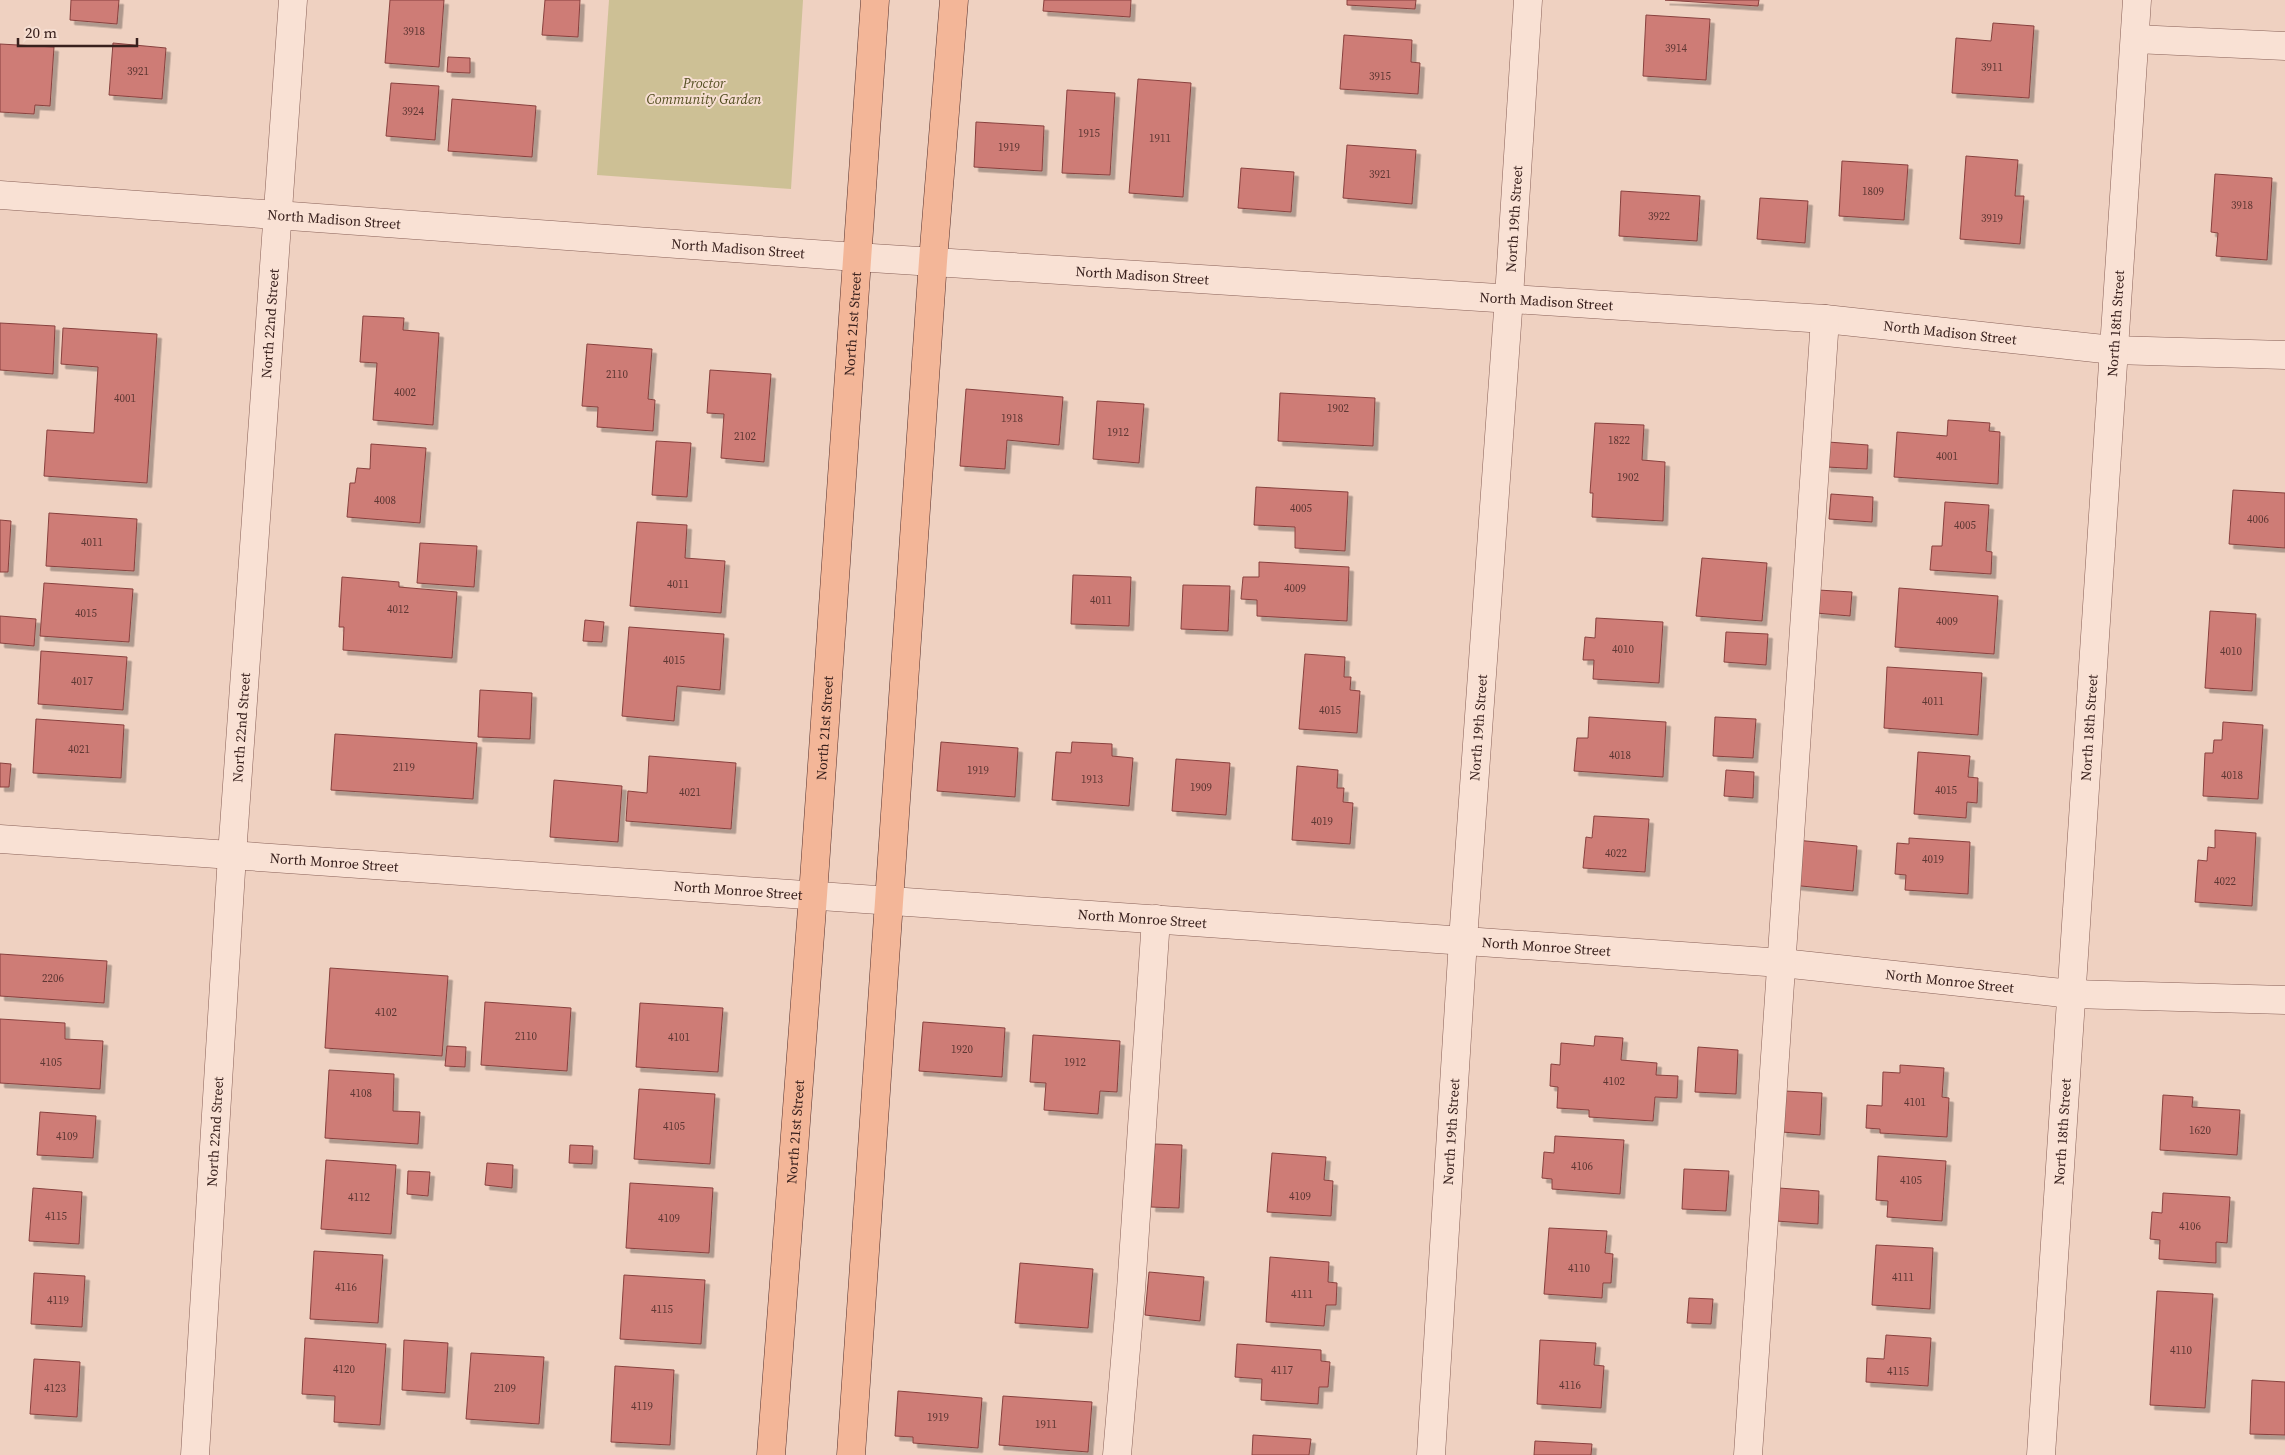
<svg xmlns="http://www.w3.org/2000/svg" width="2285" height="1455" font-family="'Source Serif 4',serif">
	<defs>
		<filter id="shadow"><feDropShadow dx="4.5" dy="4.5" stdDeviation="0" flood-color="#0004"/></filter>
	</defs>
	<rect width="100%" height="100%" fill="#efd1c1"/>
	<!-- green -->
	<path fill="#cdc095" d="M609,0H803L791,189L597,175Z"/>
	<!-- building -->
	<path fill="#ce7b76" stroke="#88413e" filter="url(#shadow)" d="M71,0H119L117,24L70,20Z
		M390,0H444L439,67L385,63Z
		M545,0H580L578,37L542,35Z
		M1044,0H1131L1130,17L1043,11Z
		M1347,0H1416L1415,9L1347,5Z
		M1665,0H1759L1758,6Z
		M1646,15L1710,19L1706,80L1643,76Z
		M1993,23L2034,26L2029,98L1952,93L1956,38L1991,41Z
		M1344,35L1412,40L1411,62L1420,63L1418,94L1340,89Z
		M113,43L166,48L162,99L109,95Z
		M0,44L54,47L50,106L35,105L34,114L0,112Z
		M448,57L470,58V73L447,72Z
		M1138,79L1191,83L1183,197L1129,193Z
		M391,83L439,86L435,140L386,136Z
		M1067,90L1115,93L1110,175L1062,173Z
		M452,99L536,106L532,157L448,151Z
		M976,122L1044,126L1042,171L974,167Z
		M1347,145L1416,150L1412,204L1343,198Z
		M1966,156L2018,160L2015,196H2024L2020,244L1960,239Z
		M1842,161L1908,165L1904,220L1839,216Z
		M1241,168L1294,172L1291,212L1238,208Z
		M2215,174L2272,178L2267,260L2216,256L2218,233L2211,232Z
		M1621,191L1700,196L1697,241L1619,236Z
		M1760,198L1808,201L1805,243L1757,239Z
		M363,316L404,318L403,330L439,333L433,425L373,420L377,363L360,362Z
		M0,323L55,326L53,374L0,370Z
		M63,328L157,334L147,483L44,476L47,430L94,433L98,367L61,364Z
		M587,344L652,349L648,399L655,400L653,431L597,427L598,407L582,406Z
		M710,370L771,374L764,462L721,458L724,414L707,413Z
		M966,389L1063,397L1059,445L1007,440L1005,469L960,466Z
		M1280,393L1375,398L1373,446L1278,441Z
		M1097,401L1144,404L1139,463L1093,459Z
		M1948,420L1990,423L1989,431L2000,432L1998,484L1894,477L1897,432L1947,436Z
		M1595,423L1644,425L1642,460L1665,462L1663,521L1592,517L1593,493H1590Z
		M656,441L691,443L687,497L652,495Z
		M1828,442L1868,445L1867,469L1826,467Z
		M371,444L426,448L420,523L347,517L350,483H355L357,468L370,469Z
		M1256,487L1348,492L1345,551L1295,548V527L1254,525Z
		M2233,490L2285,493V548L2229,544Z
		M1831,494L1873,497L1872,522L1829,519Z
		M1945,502L1989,505L1986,551L1992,552L1991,574L1930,570L1932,546H1942Z
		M49,513L137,519L134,571L46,566Z
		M0,520L11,521L8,572H0Z
		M637,522L687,525L685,558L725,561L721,613L630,606Z
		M420,543L477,546L474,587L417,583Z
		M1702,558L1767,563L1762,621L1696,616Z
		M1259,562L1349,567L1347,621L1257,616V600L1241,599L1243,577H1259Z
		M1073,575L1131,577L1129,626L1071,624Z
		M342,577L399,582V587L457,592L452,658L343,650L344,627H339Z
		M44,583L133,589L129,642L40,636Z
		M1183,585L1230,586L1228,631L1181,629Z
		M1899,588L1998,596L1994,654L1895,647Z
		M1818,590L1852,592L1850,616L1816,613Z
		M2210,611L2256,614L2252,691L2205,688Z
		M0,616L36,619L34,646L0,643Z
		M1596,618L1663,622L1659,683L1593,679L1594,660H1583L1585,637L1595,638Z
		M585,620L604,622L602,642L583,641Z
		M629,627L724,634L720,690L677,686L674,721L622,716Z
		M1726,632L1768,634L1766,665L1724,662Z
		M41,651L127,657L123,710L38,704Z
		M1305,654L1345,657L1344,677H1351L1350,690L1360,691L1357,733L1299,729Z
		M1887,667L1982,673L1978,735L1884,728Z
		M480,690L532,693L530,739L478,737Z
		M1589,717L1666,722L1663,777L1574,771L1577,738H1588Z
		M1715,717L1756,719L1753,758L1713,756Z
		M36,719L124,725L121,778L33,773Z
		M2223,722L2263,725L2258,799L2203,796L2205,753H2213L2214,740H2222Z
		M335,734L477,743L473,799L331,790Z
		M941,742L1018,748L1015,797L937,791Z
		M1072,742L1112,744V756L1133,758L1129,806L1052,800L1056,752L1071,753Z
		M1918,752L1970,756L1968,777L1978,778L1977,803L1967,802L1966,818L1914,814Z
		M649,756L736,763L731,829L626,821L628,791L647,793Z
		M1176,759L1230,763L1226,815L1172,811Z
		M0,763L11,764L9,787H0Z
		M1297,766L1338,770L1337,788H1344L1343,802L1353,803L1350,844L1292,840Z
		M1726,770L1754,772L1753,798L1724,796Z
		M554,780L622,786L618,842L550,837Z
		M1594,816L1649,819L1645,872L1583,868L1586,837L1592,838Z
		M2215,830L2256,833L2252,906L2195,902L2198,860L2207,861L2208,847L2215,848Z
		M1909,838L1970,842L1968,894L1905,890L1906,875L1895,874L1897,843L1909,844Z
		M1796,840L1857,846L1853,891L1791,885Z
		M0,954L107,961L104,1003L0,996Z
		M330,968L448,976L442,1056L325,1048Z
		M485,1002L571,1008L567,1071L481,1065Z
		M640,1003L723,1008L718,1072L636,1067Z
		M0,1019L65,1023V1039L103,1041L100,1089L0,1083Z
		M923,1022L1005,1028L1002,1077L919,1071Z
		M1033,1035L1120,1041L1117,1092L1100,1091L1098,1114L1044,1110L1046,1083L1030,1082Z
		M1595,1036L1623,1038L1621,1060L1657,1063L1656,1075L1678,1076L1677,1098L1655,1097L1653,1121L1589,1117V1110L1557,1108L1558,1087L1550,1086L1551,1064L1560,1065L1561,1043L1594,1046Z
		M447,1046L466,1047L465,1067L445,1066Z
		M1698,1047L1738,1050L1736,1094L1695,1092Z
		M1900,1065L1944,1068L1942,1097L1949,1098L1947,1137L1880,1133V1129L1866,1128L1867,1105L1882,1106L1883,1072L1900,1073Z
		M329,1070L394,1074L393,1111L420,1112L418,1144L325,1138Z
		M639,1089L715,1094L710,1164L634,1159Z
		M1785,1091L1822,1093L1820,1135L1782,1132Z
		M2163,1095L2193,1097L2192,1107L2240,1110L2237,1155L2160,1150Z
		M40,1112L96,1116L93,1158L37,1155Z
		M1555,1136L1624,1140L1620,1194L1552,1189V1179L1542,1178L1544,1152L1554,1153Z
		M1155,1144L1182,1145L1179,1208L1151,1207Z
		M570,1145L593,1146L592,1164L569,1163Z
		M1272,1153L1326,1157L1324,1180L1333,1181L1331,1216L1267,1212Z
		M1878,1156L1946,1161L1942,1221L1887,1217L1888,1201L1876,1200Z
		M326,1160L396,1165L391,1234L321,1229Z
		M487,1163L513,1165L512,1188L485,1185Z
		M1684,1169L1729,1171L1726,1211L1682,1209Z
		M408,1171L430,1172L428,1196L407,1194Z
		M630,1183L713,1188L709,1253L626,1248Z
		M33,1188L82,1192L79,1244L29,1241Z
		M1779,1188L1819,1191L1818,1224L1776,1221Z
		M2163,1193L2230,1197L2227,1243L2216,1242V1263L2159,1259L2160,1240L2150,1239L2152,1212L2162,1213Z
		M1549,1228L1607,1231L1605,1253L1613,1254L1611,1283H1603L1602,1298L1544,1294Z
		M1876,1245L1933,1248L1930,1309L1872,1305Z
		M314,1251L383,1255L378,1323L310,1319Z
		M1270,1257L1329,1262L1328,1282L1337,1283L1336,1305H1326L1324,1326L1266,1322Z
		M1020,1263L1093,1269L1088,1328L1015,1323Z
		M1149,1272L1204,1277L1200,1321L1145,1315Z
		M34,1273L85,1276L82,1327L31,1324Z
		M624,1275L705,1280L701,1344L620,1339Z
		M2157,1291L2213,1294L2205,1408L2150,1405Z
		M1689,1298L1713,1299L1711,1324L1687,1323Z
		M1886,1335L1931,1338L1928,1386L1866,1382L1867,1358L1884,1359Z
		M305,1338L386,1344L380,1425L334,1422L335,1396L302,1394Z
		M404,1340L448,1343L445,1393L402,1390Z
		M1540,1340L1596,1343L1594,1365L1604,1366L1601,1408L1537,1404Z
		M1237,1344L1321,1350V1361L1330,1362L1328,1387H1319L1318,1404L1261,1400L1262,1379L1235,1377Z
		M471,1353L544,1357L539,1424L466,1419Z
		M34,1359L80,1362L77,1417L30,1414Z
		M615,1366L674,1370L670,1445L611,1442Z
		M2252,1380L2285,1382V1435L2250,1434Z
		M898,1391L982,1398L978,1448L913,1443V1437L895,1436Z
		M1003,1396L1092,1402L1088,1452L999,1445Z
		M1253,1435L1311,1439L1309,1455H1252Z
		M1535,1441L1592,1444L1591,1455H1534Z"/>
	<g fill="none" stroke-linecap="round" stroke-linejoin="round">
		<defs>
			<g id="minor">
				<path d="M2135,39L2285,46"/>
				<path id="s1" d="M0,195L856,257L1825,319L2113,350L2285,355"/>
				<path id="s2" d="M0,839L1782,963L2072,994L2285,1000"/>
				<path id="s3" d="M195,1455L232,855L293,0"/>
				<path d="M1117,1455L1131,1290L1156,919"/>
				<path id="s4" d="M1431,1455L1463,940L1509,297L1528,0"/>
				<path d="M1748,1455L1825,319"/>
				<path id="s5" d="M2041,1455L2137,0"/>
			</g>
			<g id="major">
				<path id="s6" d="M771,1455L813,895L875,0"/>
				<path d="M851,1455L933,261L954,0"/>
			</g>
		</defs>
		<!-- minor casing -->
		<use href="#minor" stroke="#896158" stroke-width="29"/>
		<!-- major casing -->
		<use href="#major" stroke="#56312d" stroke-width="29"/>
		<!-- minor -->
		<use href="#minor" stroke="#f9e1d4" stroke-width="28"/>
		<!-- major -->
		<use href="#major" stroke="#f3b698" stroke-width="28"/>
	</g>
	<g text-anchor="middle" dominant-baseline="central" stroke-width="4" stroke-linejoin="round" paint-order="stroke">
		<!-- number labels -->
		<g font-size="11" fill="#5e3733">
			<text x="414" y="31">3918</text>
			<text x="1676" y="48">3914</text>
			<text x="1992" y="67">3911</text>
			<text x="138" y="71">3921</text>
			<text x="1380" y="76">3915</text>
			<text x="413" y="111">3924</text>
			<text x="1089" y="133">1915</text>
			<text x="1160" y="138">1911</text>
			<text x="1009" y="147">1919</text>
			<text x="1380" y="174">3921</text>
			<text x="1873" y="191">1809</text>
			<text x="2242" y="205">3918</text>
			<text x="1659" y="216">3922</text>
			<text x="1992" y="218">3919</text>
			<text x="617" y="374">2110</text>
			<text x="405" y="392">4002</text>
			<text x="125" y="398">4001</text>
			<text x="1338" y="408">1902</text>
			<text x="1012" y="418">1918</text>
			<text x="1118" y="432">1912</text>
			<text x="745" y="436">2102</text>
			<text x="1619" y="440">1822</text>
			<text x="1947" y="456">4001</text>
			<text x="1628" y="477">1902</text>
			<text x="385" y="500">4008</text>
			<text x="1301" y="508">4005</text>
			<text x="2258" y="519">4006</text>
			<text x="1965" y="525">4005</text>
			<text x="92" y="542">4011</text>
			<text x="678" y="584">4011</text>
			<text x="1295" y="588">4009</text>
			<text x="1101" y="600">4011</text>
			<text x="398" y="609">4012</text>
			<text x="86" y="613">4015</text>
			<text x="1947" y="621">4009</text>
			<text x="1623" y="649">4010</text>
			<text x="2231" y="651">4010</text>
			<text x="674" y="660">4015</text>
			<text x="82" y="681">4017</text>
			<text x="1933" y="701">4011</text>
			<text x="1330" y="710">4015</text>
			<text x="79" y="749">4021</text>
			<text x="1620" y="755">4018</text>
			<text x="404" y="767">2119</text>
			<text x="978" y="770">1919</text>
			<text x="2232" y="775">4018</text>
			<text x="1092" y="779">1913</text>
			<text x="1201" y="787">1909</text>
			<text x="1946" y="790">4015</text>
			<text x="690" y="792">4021</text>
			<text x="1322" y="821">4019</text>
			<text x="1616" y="853">4022</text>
			<text x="1933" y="859">4019</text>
			<text x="2225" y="881">4022</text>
			<text x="53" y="978">2206</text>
			<text x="386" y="1012">4102</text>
			<text x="526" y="1036">2110</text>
			<text x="679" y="1037">4101</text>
			<text x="962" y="1049">1920</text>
			<text x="51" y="1062">4105</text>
			<text x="1075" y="1062">1912</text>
			<text x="1614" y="1081">4102</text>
			<text x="361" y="1093">4108</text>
			<text x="1915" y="1102">4101</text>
			<text x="674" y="1126">4105</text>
			<text x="2200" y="1130">1620</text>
			<text x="67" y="1136">4109</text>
			<text x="1582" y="1166">4106</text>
			<text x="1911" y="1180">4105</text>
			<text x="1300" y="1196">4109</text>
			<text x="359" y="1197">4112</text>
			<text x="56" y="1216">4115</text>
			<text x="669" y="1218">4109</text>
			<text x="2190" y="1226">4106</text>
			<text x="1579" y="1268">4110</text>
			<text x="1903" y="1277">4111</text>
			<text x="346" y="1287">4116</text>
			<text x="1302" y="1294">4111</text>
			<text x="58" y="1300">4119</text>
			<text x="662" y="1309">4115</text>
			<text x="2181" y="1350">4110</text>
			<text x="344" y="1369">4120</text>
			<text x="1282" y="1370">4117</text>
			<text x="1898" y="1371">4115</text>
			<text x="1570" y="1385">4116</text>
			<text x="55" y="1388">4123</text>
			<text x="505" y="1388">2109</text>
			<text x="642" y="1406">4119</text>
			<text x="938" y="1417">1919</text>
			<text x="1046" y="1424">1911</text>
		</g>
		<!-- park labels -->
		<g font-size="14" font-style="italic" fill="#555023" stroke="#f6ded1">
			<text x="704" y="83">Proctor<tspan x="704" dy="16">Community Garden</tspan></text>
		</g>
		<!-- street labels -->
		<g font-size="14" fill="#38201d" stroke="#f6ded1">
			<text stroke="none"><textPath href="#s1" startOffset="335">North Madison Street</textPath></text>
			<text stroke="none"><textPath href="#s4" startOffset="1239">North 19th Street</textPath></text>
			<text stroke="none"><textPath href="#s1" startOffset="740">North Madison Street</textPath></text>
			<text stroke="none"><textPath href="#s1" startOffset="1145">North Madison Street</textPath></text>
			<text stroke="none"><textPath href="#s1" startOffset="1550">North Madison Street</textPath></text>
			<text stroke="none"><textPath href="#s3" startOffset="1134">North 22nd Street</textPath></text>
			<text stroke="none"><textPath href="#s5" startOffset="1134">North 18th Street</textPath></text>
			<text stroke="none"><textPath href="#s6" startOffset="1134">North 21st Street</textPath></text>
			<text stroke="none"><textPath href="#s1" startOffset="1955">North Madison Street</textPath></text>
			<text stroke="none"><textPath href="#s3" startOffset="729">North 22nd Street</textPath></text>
			<text stroke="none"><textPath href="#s4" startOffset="729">North 19th Street</textPath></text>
			<text stroke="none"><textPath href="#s5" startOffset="729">North 18th Street</textPath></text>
			<text stroke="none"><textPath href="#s6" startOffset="729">North 21st Street</textPath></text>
			<text stroke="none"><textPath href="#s2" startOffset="335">North Monroe Street</textPath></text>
			<text stroke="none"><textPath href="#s2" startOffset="740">North Monroe Street</textPath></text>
			<text stroke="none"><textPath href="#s2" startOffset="1145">North Monroe Street</textPath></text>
			<text stroke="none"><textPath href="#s2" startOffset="1550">North Monroe Street</textPath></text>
			<text stroke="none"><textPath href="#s2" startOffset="1955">North Monroe Street</textPath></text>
			<text stroke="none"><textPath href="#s3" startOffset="324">North 22nd Street</textPath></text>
			<text stroke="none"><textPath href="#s4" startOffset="324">North 19th Street</textPath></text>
			<text stroke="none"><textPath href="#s6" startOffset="324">North 21st Street</textPath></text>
			<text stroke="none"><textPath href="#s5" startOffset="324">North 18th Street</textPath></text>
		</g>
	</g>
	<!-- scale -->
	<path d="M18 38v8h119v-8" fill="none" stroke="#38201d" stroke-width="2.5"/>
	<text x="25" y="38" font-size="15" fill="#38201d" stroke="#f6ded1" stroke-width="4" paint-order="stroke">20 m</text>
</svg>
